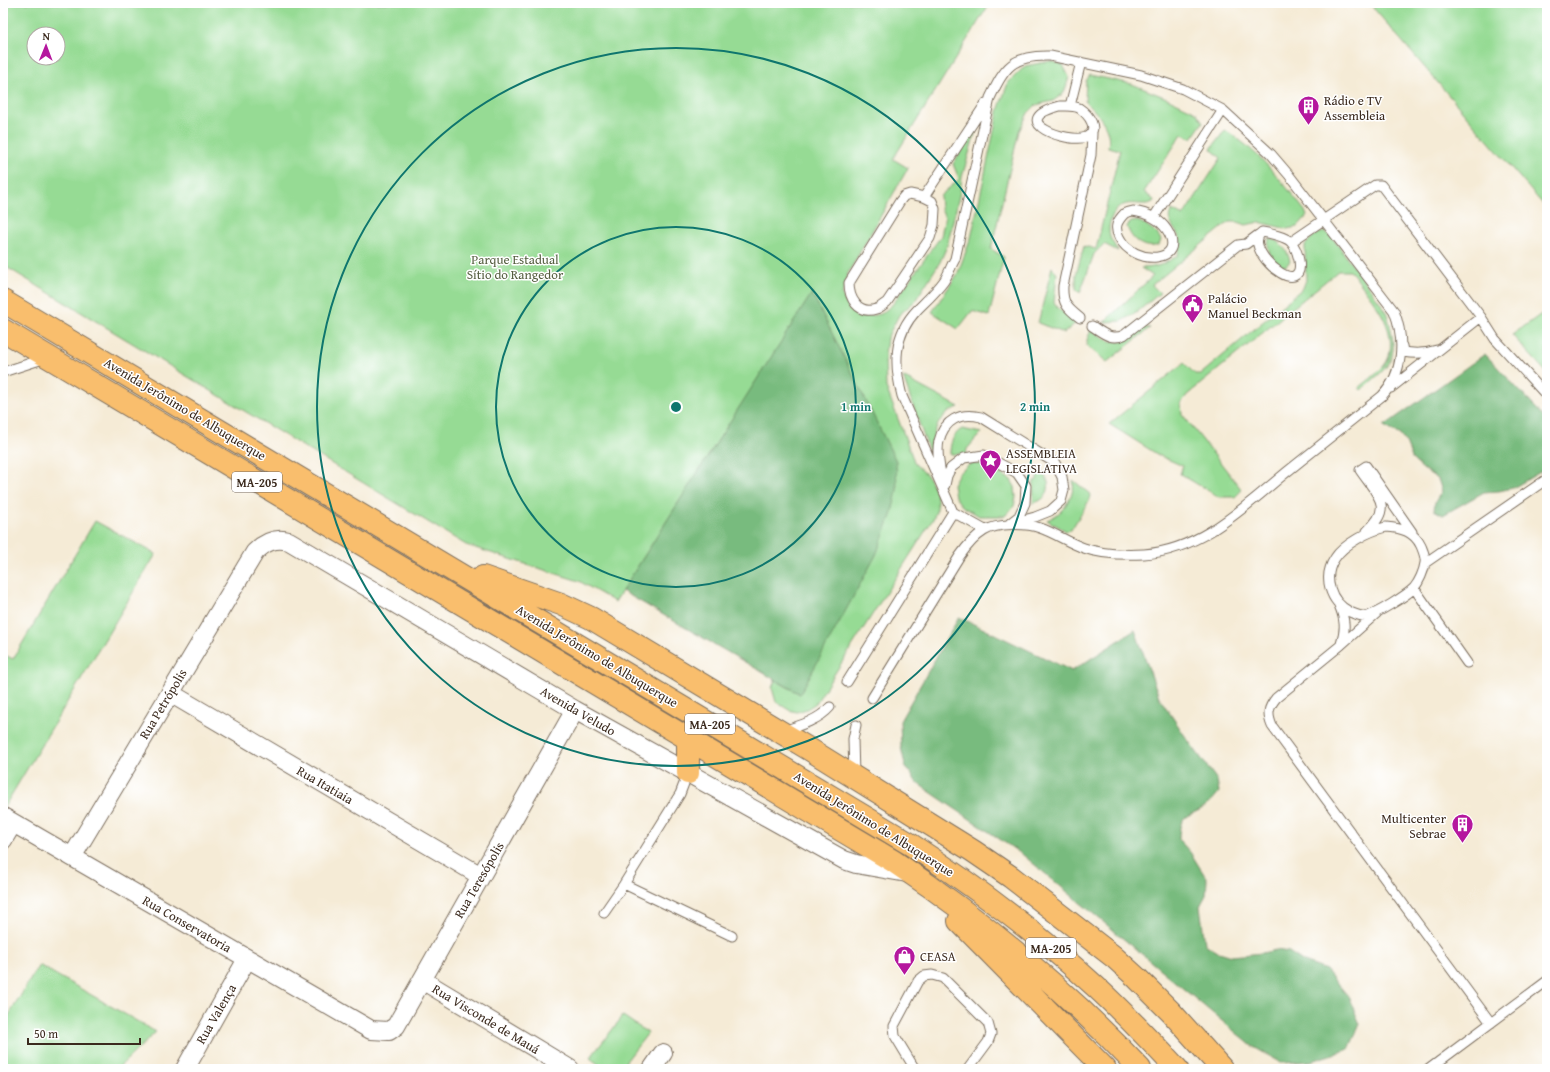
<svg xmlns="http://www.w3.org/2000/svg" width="1550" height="1072" font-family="'Gentium Book Plus',serif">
	<rect width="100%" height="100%" fill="#fff"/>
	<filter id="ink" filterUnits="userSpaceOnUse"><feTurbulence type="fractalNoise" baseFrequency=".025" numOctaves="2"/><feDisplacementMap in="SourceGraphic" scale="8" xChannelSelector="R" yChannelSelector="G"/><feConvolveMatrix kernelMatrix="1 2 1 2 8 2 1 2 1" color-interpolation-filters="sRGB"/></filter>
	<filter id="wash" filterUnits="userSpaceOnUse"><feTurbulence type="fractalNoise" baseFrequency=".012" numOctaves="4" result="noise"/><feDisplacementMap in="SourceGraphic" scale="16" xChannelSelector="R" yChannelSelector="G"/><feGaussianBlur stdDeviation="0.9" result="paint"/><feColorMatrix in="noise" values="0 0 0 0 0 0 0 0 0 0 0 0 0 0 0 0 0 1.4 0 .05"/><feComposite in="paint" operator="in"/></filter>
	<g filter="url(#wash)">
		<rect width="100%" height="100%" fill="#f5ebd6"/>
		<!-- green -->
		<path fill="#96db94" stroke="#688259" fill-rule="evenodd" d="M3,3H990L893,159L908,168L847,275L842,295L849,309L863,317L881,314L892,305L941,236L945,217L941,209L940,196L959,179L953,164L978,123L962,177L960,192L947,246L940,262L915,301L899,315L887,338L885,355L886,387L915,464L927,475L933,486L937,498V509L933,519L816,703L807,709L797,712L789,710L776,702L772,688L775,680L800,694L812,294L615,602L579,581L466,545L3,265ZM34,34H58V58H34Z
			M1369,3H1547V209Z
			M1051,61L1063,65L1069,77L1064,93L1053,101L1036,105L1028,113L1019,131L991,249L1004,257L989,316L972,311L958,329L932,312L957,275L971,238L999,108L1008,83L1025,66Z
			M1090,75L1132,84L1169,99L1196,112L1203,122L1192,138L1182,134L1144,192L1154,200L1153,202C1144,207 1133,201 1123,205C1111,211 1107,226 1110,237C1112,242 1116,247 1118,251L1104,244L1094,254L1080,293L1076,289V275L1084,246L1096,249L1120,150L1108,147C1112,128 1098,114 1085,101L1086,81Z
			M1225,130C1258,150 1282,181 1305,211L1307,216L1297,227L1287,229L1259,222L1246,225L1238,222H1229L1152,285L1160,293L1136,313L1121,321L1104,322L1153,276L1141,268C1156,268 1165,264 1178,255C1178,251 1180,246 1180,242C1179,230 1163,222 1172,210L1183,216L1221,158L1211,149Z
			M1138,221C1148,226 1156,230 1161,240L1159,245C1143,250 1131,240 1127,226L1131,222Z
			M1324,232L1327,233L1331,236L1385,309C1390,322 1397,347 1390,361C1385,371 1369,383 1361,390L1359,388C1367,381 1384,369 1388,359C1399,327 1371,299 1354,275L1350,271H1338L1187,395L1181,403L1182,414L1242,490L1235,497H1219L1180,474L1183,466L1160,456L1109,424L1184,363L1195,374H1201L1303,288L1306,280L1305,246C1309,239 1316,233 1324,232Z
			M1273,239C1283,245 1287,250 1290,261L1286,266C1275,266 1265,251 1269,240Z
			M1052,267L1057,274L1054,303L1058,309L1078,321L1064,333L1038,323Z
			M1547,310V373L1512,335Z
			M1142,327L1150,328L1107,362L1087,346V340L1091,330L1109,341L1121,342Z
			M903,377L959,407C937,415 931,435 931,457Z
			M962,429L981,433L967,449L966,454H950C950,443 953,434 962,429Z
			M970,464H984L1011,480L1015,487L1016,497L1014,506L1005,516H979L962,506L955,497L953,484L959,473Z
			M1038,470C1054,478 1051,500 1033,503L1034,481L1037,480Z
			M1073,480L1091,495L1090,499L1071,530L1066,531L1047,520C1052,518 1057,515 1061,511C1067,505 1076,489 1073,480Z
			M95,521L156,554L3,809V654L13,659Z
			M39,965L156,1032L117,1069H3V1025Z
			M623,1016L648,1033L620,1069H605L590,1058Z"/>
		<!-- forest -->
		<path fill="#78bb7e" stroke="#5a724e" d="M812,293L896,461L897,491L892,513L876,555L800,694L622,591Z
			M1485,354L1547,420V468L1513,488L1499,491L1484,492L1443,515L1434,510L1435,502L1442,491L1438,479L1423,469L1413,460L1406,443L1400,435L1384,426Z
			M959,617L1072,671L1135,630L1159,697L1185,736L1217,780L1219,792C1216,796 1212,801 1208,804C1191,819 1179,809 1179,840L1190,852L1207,879L1206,895L1200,906L1205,944L1216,951L1232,956L1262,953L1276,950L1289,952L1304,962L1326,970L1348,996L1360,1024L1349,1049L1311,1061L1282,1063L1252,1046L1023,855L917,783L905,765L901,747L900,721Z"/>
	</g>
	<g filter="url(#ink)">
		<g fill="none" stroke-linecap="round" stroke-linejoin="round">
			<defs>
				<path id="lane" d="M1060,106C1067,106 1073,105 1079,108C1088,114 1101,130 1086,137C1069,144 1003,121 1060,106Z
					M1070,106L1081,62
					M910,194L924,197L932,201L935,209L934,225L930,238L887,302C884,304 880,308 876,309C858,315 849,298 849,283L900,201L904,196Z
					M924,197L986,103
					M1133,211C1146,213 1159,218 1167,230C1188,263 1134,267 1119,237C1114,227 1117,221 1125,213Z
					M1154,217L1223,110
					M1262,232C1269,233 1286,237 1291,242C1297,249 1305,271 1294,276C1280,281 1245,244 1262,232Z
					M1291,242L1375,185H1381L1481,317L1495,339L1547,396
					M1080,318C1067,308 1062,303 1063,286L1091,155L1092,133
					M1092,326C1103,333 1111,341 1124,335L1238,245L1246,244L1258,235
					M1402,346L1403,352C1415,354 1425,354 1437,350
					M3,372L46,358
					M1391,388L1481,317
					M942,479C940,467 936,453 939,441C944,420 960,412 981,417L1055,463L1062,477L1064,490L1061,501L1050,511L1035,517L1016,522
					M945,485L947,476L951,468L964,458L984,455L1017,473L1026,486L1025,503L1019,516L1010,523
					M1386,527C1401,528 1414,531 1421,546C1423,551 1426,557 1425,563C1424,571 1419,582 1414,588C1407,595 1377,614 1367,616C1361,617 1355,614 1350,612C1330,602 1322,577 1335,558C1344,544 1369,531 1386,527Z
					M1367,531C1395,506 1376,494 1360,470L1366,466L1412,532
					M1425,563L1547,479
					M1414,588L1467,663
					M1339,605C1345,619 1346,629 1341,644
					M1377,613L1341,645L1276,698C1268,708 1267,714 1272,726L1491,1023
					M847,682L953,512
					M872,698L959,557C966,547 974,537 984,531C997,523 1026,523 1040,528C1055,533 1069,543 1084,548C1103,555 1124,555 1144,554C1202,550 1245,506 1288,471C1319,446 1351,421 1382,396C1404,373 1405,339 1394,311L1289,175L1271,154L1223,110L1183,89L1141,75L1050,56C1012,55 1005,67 990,98L955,259C951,266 948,275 944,281C936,292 926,301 917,310C893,335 894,365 902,396L953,512L985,530
					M783,731C799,726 819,720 830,707
					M854,775L853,739L856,725
					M624,884L680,794L688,773
					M604,913L624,884L732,936
					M915,1069L895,1036L894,1026L918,981L924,976L932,975L943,978L988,1023L991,1034L988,1042L968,1069
					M1429,1069L1547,981"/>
				<path id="street" d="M170,693L481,876
					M3,817L371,1030L389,1031L396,1026L575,710
					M3,840L13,823
					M72,857L255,552C265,542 275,537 289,541L575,710L844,860L856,864L907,873
					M422,980L570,1069
					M185,1069L247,959
					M652,1069L663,1053"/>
				<path id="primary" d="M3,301L910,844C976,887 1038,934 1096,987C1124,1013 1151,1041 1177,1069
					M3,330L893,861C983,921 1066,990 1140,1069
					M483,577L561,604L591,618L809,749L973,851L1011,877L1114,957L1137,978L1171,1012L1222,1069
					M688,773V739
					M959,921L1105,1069"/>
			</defs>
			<!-- lane casing -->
			<use href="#lane" stroke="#7c6e5e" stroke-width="11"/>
			<!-- street casing -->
			<use href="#street" stroke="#7c6e5e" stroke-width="20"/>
			<!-- primary casing -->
			<use href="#primary" stroke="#7c6e5e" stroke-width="24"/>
			<!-- lane -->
			<use href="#lane" stroke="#fff" stroke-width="9"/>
			<!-- street -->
			<use href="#street" stroke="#fff" stroke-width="18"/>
			<!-- primary -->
			<use href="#primary" stroke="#f9be6d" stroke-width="22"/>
		</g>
	</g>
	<!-- distance rings -->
	<g fill="none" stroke="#0f766e" stroke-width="2">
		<circle cx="676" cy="407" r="180"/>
		<circle cx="676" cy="407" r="359"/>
	</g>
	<!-- icons -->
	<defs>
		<symbol id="building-pin" viewBox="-11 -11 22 30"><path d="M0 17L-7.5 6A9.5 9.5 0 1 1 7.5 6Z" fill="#b5179e" stroke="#fff"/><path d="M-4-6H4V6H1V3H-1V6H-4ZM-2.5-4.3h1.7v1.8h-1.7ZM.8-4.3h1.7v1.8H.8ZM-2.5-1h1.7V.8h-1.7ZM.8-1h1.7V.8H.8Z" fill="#fff"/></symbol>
		<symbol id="civic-pin" viewBox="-11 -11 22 30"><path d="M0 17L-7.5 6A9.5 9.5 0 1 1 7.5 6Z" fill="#b5179e" stroke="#fff"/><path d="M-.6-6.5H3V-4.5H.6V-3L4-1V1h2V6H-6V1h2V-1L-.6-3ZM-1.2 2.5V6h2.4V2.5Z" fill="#fff"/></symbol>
		<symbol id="sight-pin" viewBox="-11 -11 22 30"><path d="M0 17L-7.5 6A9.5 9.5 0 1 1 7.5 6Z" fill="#b5179e" stroke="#fff"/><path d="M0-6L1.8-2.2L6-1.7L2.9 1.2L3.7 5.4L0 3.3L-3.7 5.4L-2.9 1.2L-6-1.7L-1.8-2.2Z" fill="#fff"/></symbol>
		<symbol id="shop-pin" viewBox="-11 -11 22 30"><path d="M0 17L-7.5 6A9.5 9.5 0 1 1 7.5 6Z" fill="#b5179e" stroke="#fff"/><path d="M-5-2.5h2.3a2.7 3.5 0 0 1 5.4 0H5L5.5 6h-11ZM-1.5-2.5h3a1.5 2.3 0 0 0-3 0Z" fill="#fff"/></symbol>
	</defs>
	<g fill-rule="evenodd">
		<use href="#building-pin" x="1296" y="94" width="25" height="34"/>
		<use href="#civic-pin" x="1180" y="292" width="25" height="34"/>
		<use href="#sight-pin" x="978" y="448" width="25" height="34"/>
		<use href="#building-pin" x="1450" y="812" width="25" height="34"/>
		<use href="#shop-pin" x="892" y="944" width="25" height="34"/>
	</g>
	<g text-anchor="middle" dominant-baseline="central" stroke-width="3" stroke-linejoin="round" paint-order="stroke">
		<!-- shield labels -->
		<g fill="#fff" stroke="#766a62" stroke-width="1">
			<rect x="232" y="472" width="50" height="20" rx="3"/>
			<rect x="685" y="714" width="50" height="20" rx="3"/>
			<rect x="1026" y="938" width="50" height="20" rx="3"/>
		</g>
		<g font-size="12" font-weight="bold" fill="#3b2a1e">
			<text x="257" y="482">MA-205</text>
			<text x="710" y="724">MA-205</text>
			<text x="1051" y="948">MA-205</text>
		</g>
		<!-- poi labels -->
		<g font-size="13" fill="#3b2a1e" stroke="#fff" text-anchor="start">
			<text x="1324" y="100">Rádio e TV<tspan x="1324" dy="15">Assembleia</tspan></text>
			<text x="1208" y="298">Palácio<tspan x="1208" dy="15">Manuel Beckman</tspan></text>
			<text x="1006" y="453">ASSEMBLEIA<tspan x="1006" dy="15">LEGISLATIVA</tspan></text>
			<text x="1446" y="818" text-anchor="end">Multicenter<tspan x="1446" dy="15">Sebrae</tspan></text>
			<text x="920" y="956">CEASA</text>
		</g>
		<!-- park labels -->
		<g font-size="13" fill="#565f41" stroke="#fff">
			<text x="515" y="259">Parque Estadual<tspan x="515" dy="15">Sítio do Rangedor</tspan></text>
		</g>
		<!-- street labels -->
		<g font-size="13" fill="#3b2a1e" stroke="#fff">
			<text transform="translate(185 409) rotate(31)">Avenida Jerônimo de Albuquerque</text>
			<text transform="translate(597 656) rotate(31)">Avenida Jerônimo de Albuquerque</text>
			<text transform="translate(163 704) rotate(-59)">Rua Petrópolis</text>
			<text transform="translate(578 711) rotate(30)">Avenida Veludo</text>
			<text transform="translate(325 785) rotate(30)">Rua Itatiaia</text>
			<text transform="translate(874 824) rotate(32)">Avenida Jerônimo de Albuquerque</text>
			<text transform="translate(479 880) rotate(-60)">Rua Teresópolis</text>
			<text transform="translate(187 924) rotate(30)">Rua Conservatoria</text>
			<text transform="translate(216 1014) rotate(-60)">Rua Valença</text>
			<text transform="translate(486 1019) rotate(31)">Rua Visconde de Mauá</text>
		</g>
	</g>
	<circle cx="676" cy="407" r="6" fill="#0f766e" stroke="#fff" stroke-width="2"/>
	<g font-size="12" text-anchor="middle" font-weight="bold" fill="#0f766e" stroke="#fff" stroke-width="3" stroke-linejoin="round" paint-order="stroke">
		<text x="856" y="411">1 min</text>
		<text x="1035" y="411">2 min</text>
	</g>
	<!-- margin -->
	<rect width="1550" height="1072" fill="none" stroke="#fff" stroke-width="16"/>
	<!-- north arrow -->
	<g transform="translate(46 46) rotate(1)"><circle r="19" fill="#ffffff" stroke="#b1aaa5"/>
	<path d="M0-3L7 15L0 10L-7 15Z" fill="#b5179e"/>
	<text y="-6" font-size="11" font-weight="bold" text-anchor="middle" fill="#3b2a1e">N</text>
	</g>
	<!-- scale -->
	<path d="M28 1038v6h112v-6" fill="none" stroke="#3b2a1e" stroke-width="2"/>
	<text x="34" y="1038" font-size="12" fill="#3b2a1e" stroke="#ffffff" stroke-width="3" paint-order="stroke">50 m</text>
</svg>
